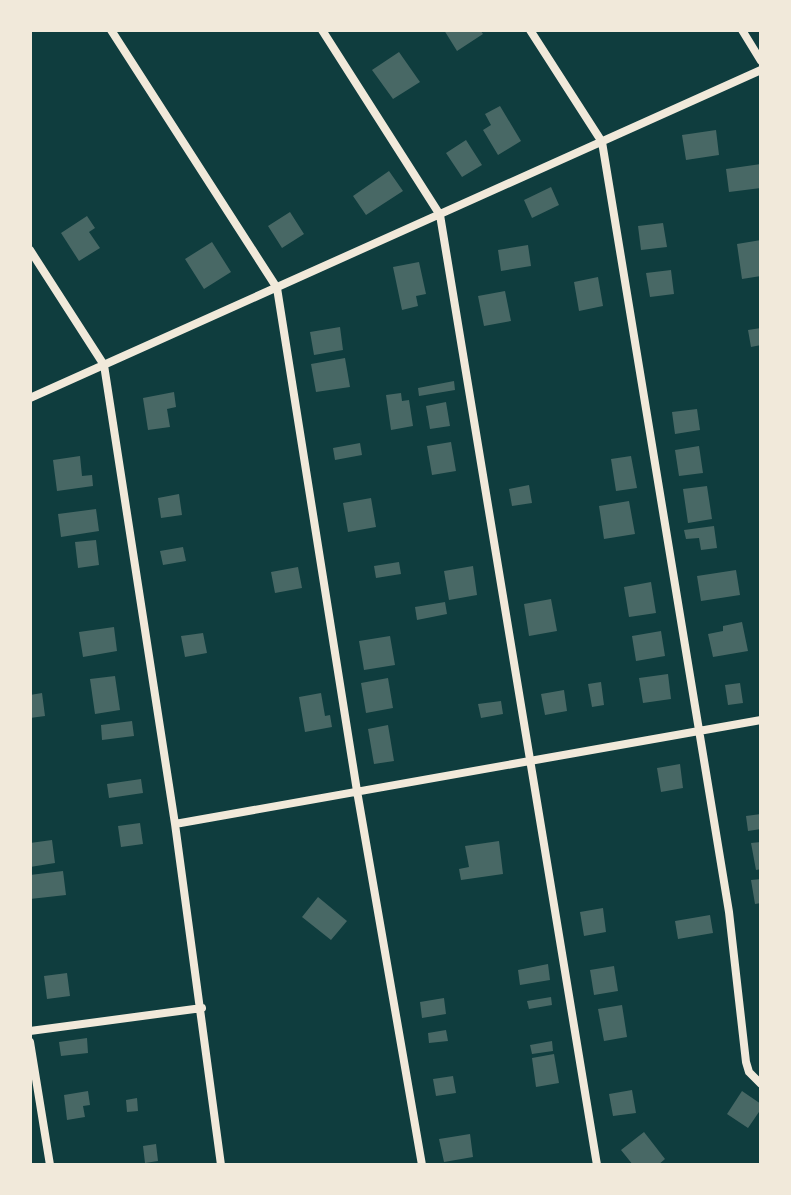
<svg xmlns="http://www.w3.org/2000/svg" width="791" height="1195" font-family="Lato,sans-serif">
	<rect width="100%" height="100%" fill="#0f3d3e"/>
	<!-- building -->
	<path fill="#486865" d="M444,30H480L483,34L457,51Z
		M399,52L420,82L393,99L372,70Z
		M500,106L521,141L498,155L483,130L491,125L485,114Z
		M716,130L719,155L686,160L682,135Z
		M466,140L482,165L462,177L446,153Z
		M761,164V188L729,192L726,169Z
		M389,171L403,191L366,215L353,196Z
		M551,187L559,205L532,218L524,200Z
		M290,212L304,234L282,248L268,226Z
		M87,216L95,228L89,232L100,248L79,261L61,233Z
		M663,223L667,247L641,250L638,226Z
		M761,240V276L742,279L737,244Z
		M212,242L231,272L204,289L185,259Z
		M528,245L531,266L501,271L498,250Z
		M419,262L426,294L416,296L418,306L402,310L393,267Z
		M671,270L674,294L650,297L646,273Z
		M598,277L603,306L579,311L574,282Z
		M505,291L511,321L484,326L478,296Z
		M340,327L343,350L314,355L310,332Z
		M761,328V345L751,347L748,330Z
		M345,358L350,387L316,392L311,364Z
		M454,381L455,390L419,396L418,388Z
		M174,392L176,407L167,409L170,427L148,430L143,398Z
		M401,393L402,401L409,400L413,426L391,430L386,395Z
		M446,402L450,426L430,429L426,406Z
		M697,409L700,430L675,434L672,412Z
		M451,442L456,471L432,475L427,446Z
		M360,443L362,455L335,460L333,448Z
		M699,446L703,473L679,476L675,450Z
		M80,456L82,476L92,475L93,486L57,491L53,460Z
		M631,456L637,488L616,491L611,459Z
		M529,485L532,503L512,506L509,489Z
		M707,486L712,519L688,523L683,489Z
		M179,494L182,515L161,518L158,498Z
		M371,498L376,527L348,532L343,503Z
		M629,501L635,534L604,539L599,506Z
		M96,509L99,531L61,537L58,514Z
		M714,526L717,548L701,550L699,538L686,539L684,530Z
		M96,540L99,565L78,568L75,542Z
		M183,547L186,561L163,565L160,551Z
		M399,562L401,574L376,578L374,566Z
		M473,566L477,595L449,600L444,571Z
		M298,567L302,588L275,593L271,572Z
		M736,570L740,595L701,601L697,576Z
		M651,582L656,613L629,617L624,587Z
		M551,599L557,631L529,636L524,604Z
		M445,602L447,614L417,620L415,607Z
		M742,622L748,651L713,657L708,634L723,631V626Z
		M114,627L117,651L83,657L79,632Z
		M661,631L665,656L636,661L632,636Z
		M203,633L207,653L185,657L181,636Z
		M390,636L395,665L364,670L359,641Z
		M668,674L671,699L643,703L639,678Z
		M115,676L120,710L95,714L90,679Z
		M388,678L393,708L366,713L361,683Z
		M601,682L604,705L592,707L588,684Z
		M740,683L743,703L728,705L725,685Z
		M564,690L567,711L545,715L541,694Z
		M42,693L45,716L30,718V695Z
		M321,693L325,716L330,715L332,727L305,732L299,697Z
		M501,701L503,714L481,718L478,704Z
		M132,721L134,736L102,740L101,725Z
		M388,725L394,761L374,764L368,729Z
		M680,764L683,788L661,792L657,768Z
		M141,779L143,793L109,798L107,784Z
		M761,814V829L748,831L746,816Z
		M140,823L143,844L121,847L118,826Z
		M52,840L55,863L30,867V843Z
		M499,841L503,874L461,880L459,869L469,867L465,846Z
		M761,842V869L756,870L751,843Z
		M63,871L66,895L30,899V875Z
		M761,879V903L755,904L751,880Z
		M318,897L347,921L331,940L302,917Z
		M603,908L606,932L584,936L580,912Z
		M710,915L713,933L678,939L675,921Z
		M548,964L550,980L520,985L518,970Z
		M614,966L618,991L594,995L590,970Z
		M67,973L70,996L47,999L44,976Z
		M551,997L552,1005L529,1009L527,1001Z
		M444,998L446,1014L422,1018L420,1002Z
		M622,1005L627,1037L604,1041L598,1009Z
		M446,1030L448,1041L429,1043L428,1033Z
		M87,1038L88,1053L61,1056L59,1042Z
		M552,1041L553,1051L532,1054L530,1045Z
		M554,1054L559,1083L536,1087L532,1058Z
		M453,1076L456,1093L436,1096L433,1079Z
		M632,1090L636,1113L613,1116L609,1094Z
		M88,1091L90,1105L83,1106L85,1117L67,1120L64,1095Z
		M742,1091L761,1104V1109L748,1128L727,1114Z
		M137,1098L138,1111L127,1112L126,1100Z
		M644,1132L665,1159L658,1165H633L621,1150Z
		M470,1134L473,1157L444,1162L439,1139Z
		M156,1144L158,1161L145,1163L143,1146Z"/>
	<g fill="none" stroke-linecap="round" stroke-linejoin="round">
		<!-- minor -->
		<path stroke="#f1e9da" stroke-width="8" d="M111,30L277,288L357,791L422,1165
			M322,30L440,215L597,1165
			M530,30L602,142L729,912L746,1062L749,1072L761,1084
			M742,30L761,61
			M30,250L104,365L175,824L221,1165
			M30,398L761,70
			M175,824L761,720
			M30,1031L202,1008
			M30,1042L50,1165"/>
	</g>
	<!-- border -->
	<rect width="791" height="1195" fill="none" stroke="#f1e9da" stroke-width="64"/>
</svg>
